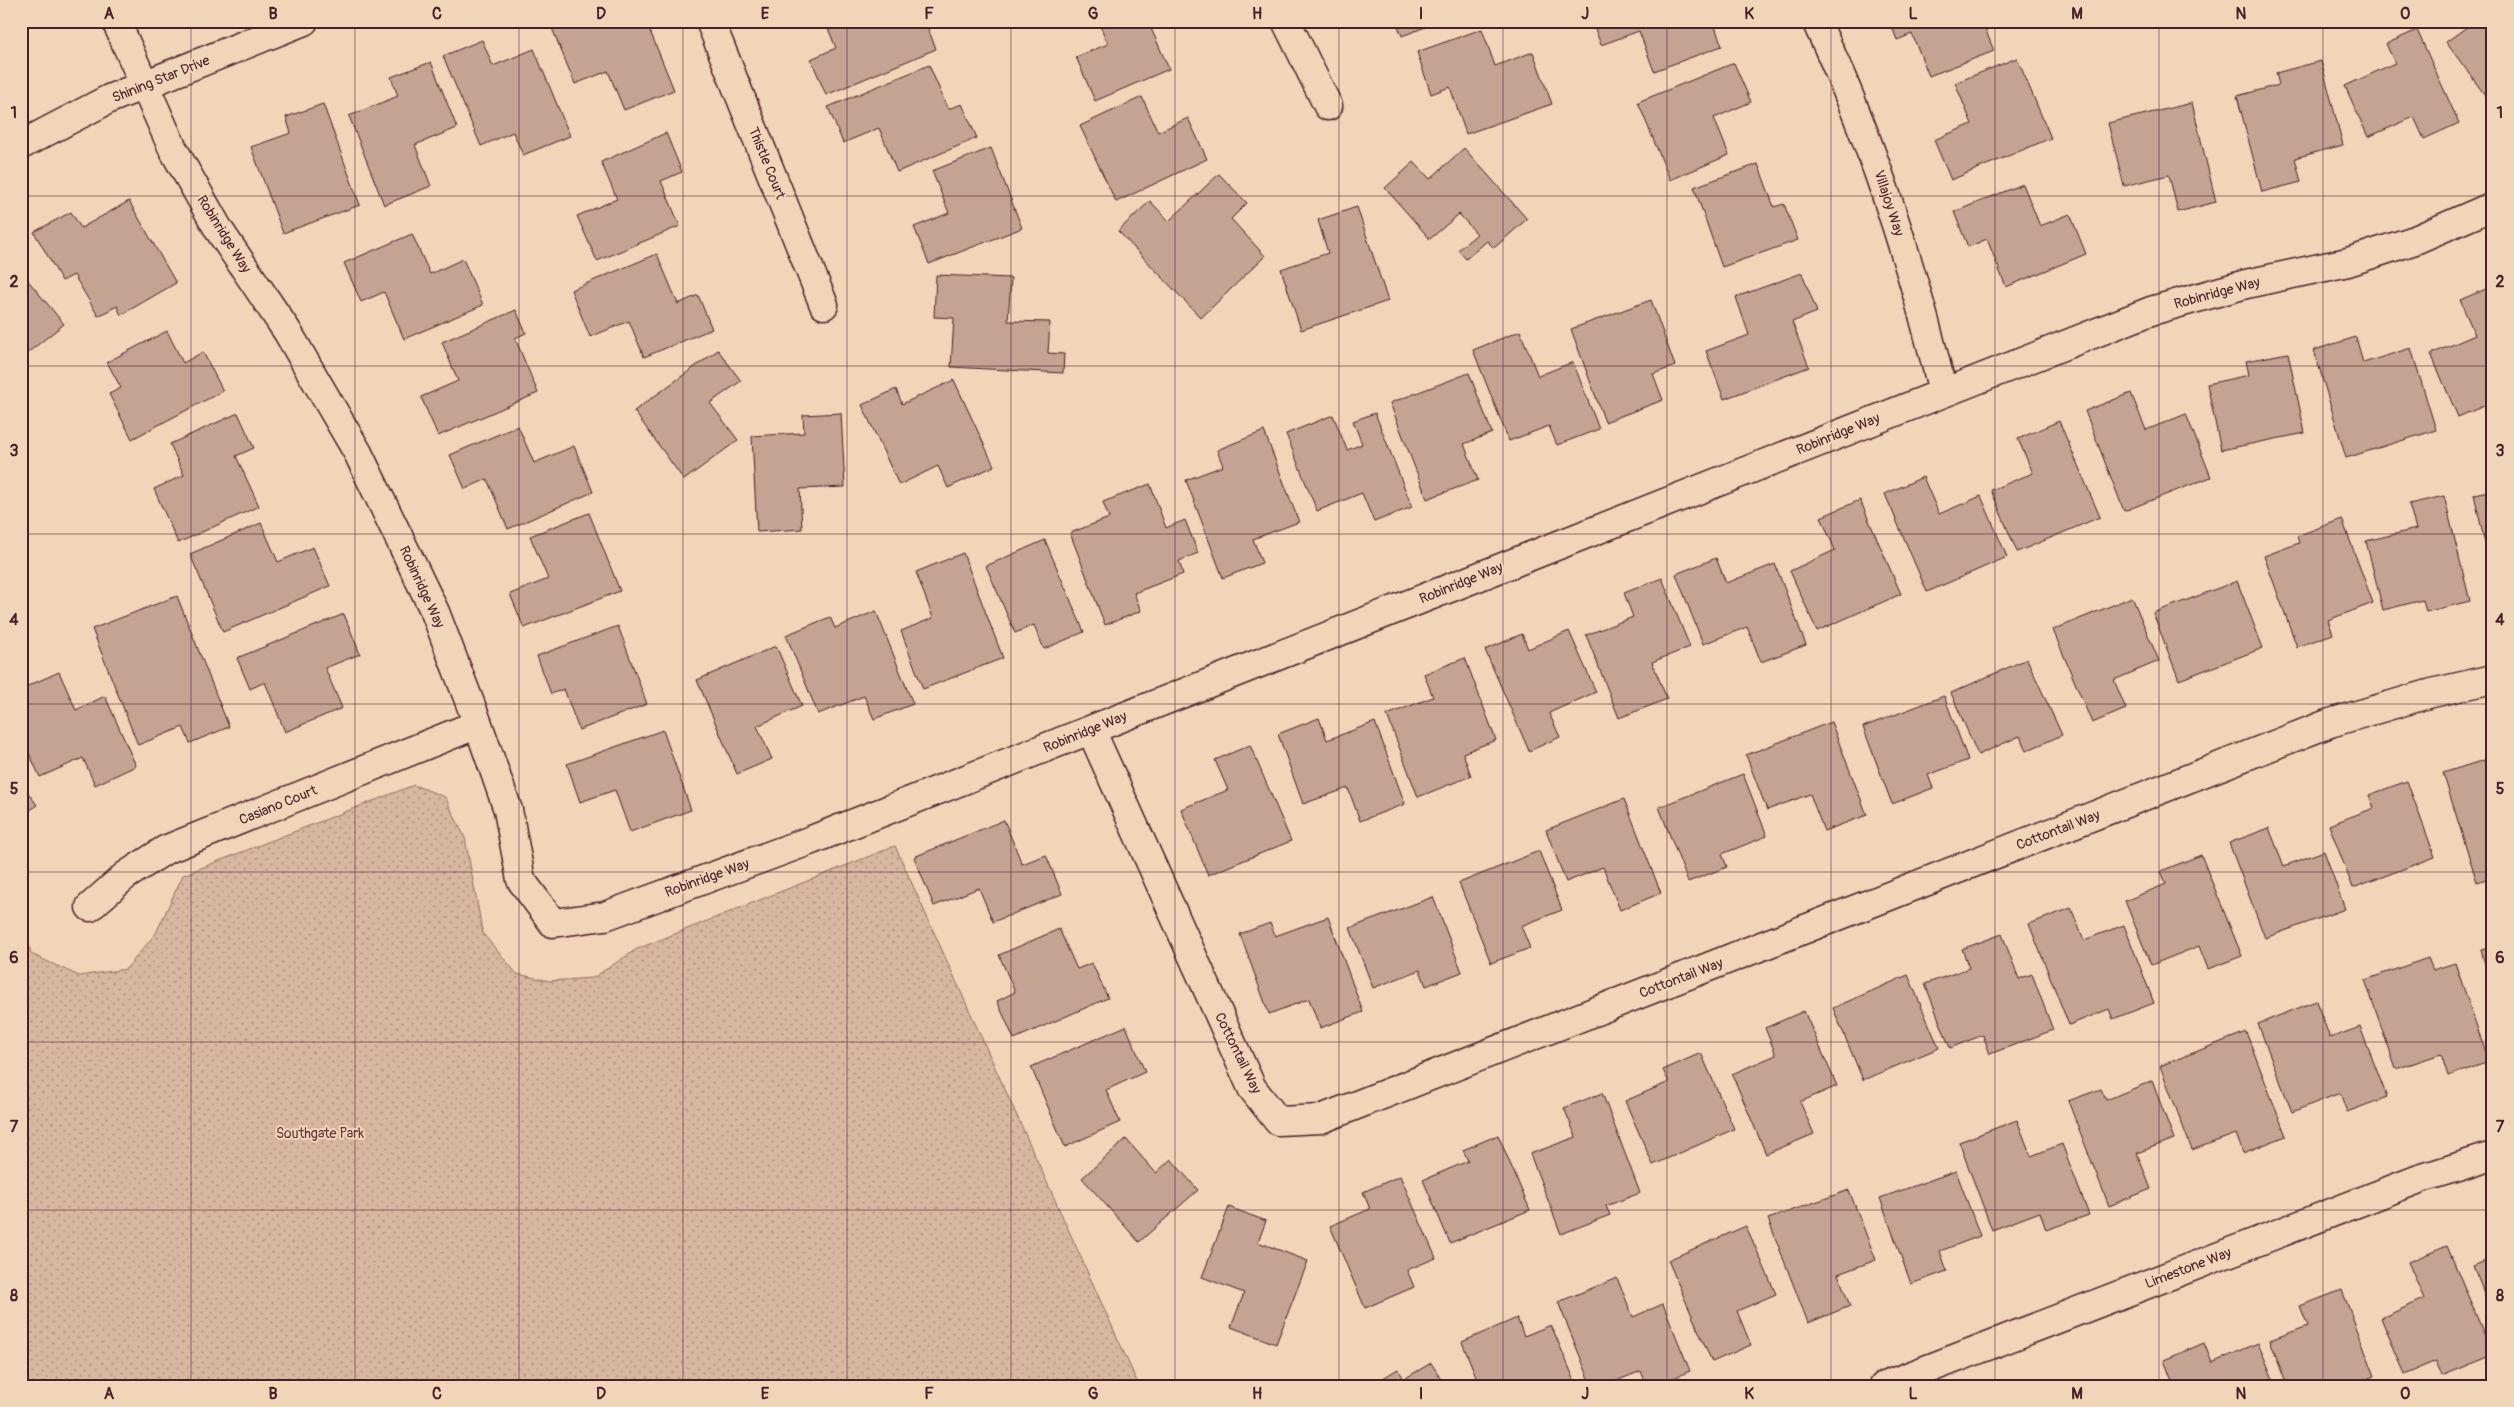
<svg xmlns="http://www.w3.org/2000/svg" width="2514" height="1407" font-family="Pangolin,sans-serif">
	<defs>
		<pattern id="park-dots" width="8" height="8" patternUnits="userSpaceOnUse" patternTransform="scale(1.25)"><rect width="8" height="8" fill="#d6b7a0"/><path d="M2 2h.1M6 6h.1" fill="none" stroke="#b09483" stroke-width="1.8" stroke-linecap="round"/></pattern>
	</defs>
	<rect width="100%" height="100%" fill="#f1d5b8"/>
	<filter id="ink" filterUnits="userSpaceOnUse"><feTurbulence type="fractalNoise" baseFrequency=".02" numOctaves="2"/><feDisplacementMap in="SourceGraphic" scale="10" xChannelSelector="R" yChannelSelector="G"/><feConvolveMatrix kernelMatrix="1 2 1 2 8 2 1 2 1" color-interpolation-filters="sRGB"/></filter>
	<g filter="url(#ink)">
		<!-- park -->
		<path fill="url(#park-dots)" stroke="#906b66" d="M414,785L445,797L465,838L483,934L517,974L549,981L593,978L637,949L895,846L1139,1386H21V905L31,954L79,976L126,969L156,933L183,875Z"/>
		<!-- building -->
		<path fill="#c3a391" stroke="#4a1f2b" d="M549,21H646L674,90L624,110L608,71L575,84Z
			M825,21H925L936,49L826,95L811,59L836,48Z
			M1098,21H1162L1150,26L1169,69L1095,101L1076,57L1108,44Z
			M1396,21H1441L1402,36Z
			M1592,21H1713L1722,46L1654,71L1639,31L1601,45Z
			M1890,21H1982L1994,51L1929,76L1912,34L1897,40Z
			M2475,21H2493V99L2490,102L2446,42Z
			M1482,29L1495,66L1533,52L1552,104L1466,134L1450,87L1431,94L1417,52Z
			M2417,30L2459,123L2424,139L2414,117L2368,137L2345,86L2395,63L2386,44Z
			M482,40L493,66L534,49L570,136L523,155L513,132L481,146L443,56Z
			M2017,58L2051,138L1951,180L1934,140L1972,124L1955,83Z
			M2321,61L2343,145L2295,158L2301,182L2262,192L2237,96L2279,85L2276,73Z
			M431,62L457,128L415,145L431,186L384,205L349,116L398,96L391,77Z
			M1734,63L1751,102L1714,118L1729,155L1670,180L1638,102Z
			M929,65L948,109L962,104L977,138L897,172L879,128L843,143L828,107Z
			M1142,97L1158,132L1188,118L1207,159L1116,202L1080,126Z
			M2192,103L2216,202L2178,212L2169,175L2124,186L2108,123Z
			M323,104L360,205L283,233L251,147L291,133L286,117Z
			M666,133L682,172L661,181L680,226L597,261L577,216L617,199L601,162Z
			M991,148L1022,228L929,264L914,227L949,213L932,171Z
			M1464,148L1527,219L1494,248L1487,241L1466,259L1458,250L1477,234L1459,214L1430,239L1385,188L1414,162L1430,179Z
			M1758,164L1774,207L1784,204L1798,240L1722,267L1694,187Z
			M1219,174L1247,203L1231,219L1265,256L1201,318L1118,231L1150,201L1169,221Z
			M2023,184L2040,226L2070,214L2086,254L2006,287L1987,239L1968,247L1954,212Z
			M129,201L176,283L121,315L117,306L98,316L74,275L62,281L34,232L71,212L81,228Z
			M1357,207L1388,301L1301,330L1281,269L1328,253L1318,220Z
			M412,234L430,274L463,259L483,305L404,339L384,292L361,302L344,263Z
			M657,254L678,304L698,295L712,329L644,357L629,321L590,337L571,290Z
			M21,272L64,324L21,358Z
			M1802,273L1817,312L1792,322L1809,367L1724,399L1706,351L1749,335L1736,297Z
			M936,275L1011,278L1008,321L1050,322L1048,353L1064,354L1063,373L951,367L954,318L934,317Z
			M2493,286V402L2458,417L2431,354L2475,335L2460,300Z
			M1651,300L1675,366L1653,374L1663,400L1605,422L1571,329Z
			M516,310L526,333L515,338L538,393L438,436L421,397L458,381L442,342Z
			M167,331L183,363L203,352L223,391L132,439L109,394L121,388L107,362Z
			M1520,331L1538,376L1573,362L1599,429L1557,445L1549,426L1509,441L1473,350Z
			M2356,337L2363,363L2411,348L2436,430L2346,458L2314,350Z
			M718,350L741,381L710,403L738,440L684,480L634,411Z
			M2288,353L2305,433L2221,450L2207,384L2249,375L2246,361Z
			M1469,373L1492,433L1464,444L1478,480L1427,499L1390,403Z
			M954,380L994,466L948,488L938,466L899,485L862,405L896,389L902,404Z
			M2131,393L2146,430L2186,414L2211,477L2124,511L2085,411Z
			M238,413L254,448L236,456L259,506L178,543L154,489L184,475L170,444Z
			M841,413L845,487L800,489L802,529L757,532L752,436L804,433L803,415Z
			M1375,413L1412,507L1374,522L1362,493L1317,511L1286,434L1333,415L1347,450L1362,444L1353,421Z
			M2059,421L2100,517L2017,552L1991,490L2033,473L2018,439Z
			M518,426L534,463L574,446L593,492L508,529L487,479L465,489L450,455Z
			M1264,431L1299,522L1253,539L1262,563L1223,578L1186,480L1223,466L1217,450Z
			M1923,477L1939,514L1981,496L2007,557L1927,592L1885,494Z
			M1150,484L1166,528L1185,520L1198,553L1179,561L1183,574L1134,593L1141,611L1105,625L1070,533L1109,518L1103,502Z
			M2493,490V580L2474,494Z
			M2444,496L2470,601L2426,612L2423,600L2383,610L2366,541L2416,529L2409,504Z
			M1860,500L1901,594L1817,631L1790,571L1835,550L1821,517Z
			M589,513L620,591L524,628L510,594L548,579L530,536Z
			M2342,519L2373,603L2328,620L2333,634L2297,647L2264,556L2299,543L2297,536Z
			M261,523L278,562L313,547L330,586L223,632L190,554Z
			M1045,540L1084,632L1044,649L1034,625L1015,633L986,566Z
			M963,553L1003,658L923,689L901,631L933,618L916,572Z
			M1716,558L1726,583L1775,564L1806,645L1761,662L1747,627L1703,644L1676,574Z
			M1662,578L1690,647L1652,662L1667,699L1619,718L1586,635L1633,617L1624,593Z
			M2237,581L2263,648L2179,680L2153,613Z
			M177,596L229,727L190,743L183,727L138,745L92,629Z
			M2132,597L2159,661L2114,680L2126,709L2092,723L2053,630Z
			M876,611L913,704L874,719L864,696L818,714L786,635L830,617L835,628Z
			M344,614L360,654L325,668L342,708L285,732L265,682L250,689L237,658Z
			M618,626L647,704L579,730L564,689L551,694L537,656Z
			M1569,631L1596,692L1549,713L1560,737L1529,751L1485,650L1522,634L1528,649Z
			M776,646L802,706L757,726L772,759L737,774L697,680Z
			M1465,658L1496,740L1463,753L1471,776L1418,797L1387,715L1433,697L1424,674Z
			M2027,659L2062,735L2026,751L2020,736L1978,755L1951,693Z
			M59,672L76,710L105,696L136,766L95,785L83,758L40,777L21,736V689Z
			M1944,696L1968,760L1928,775L1933,788L1892,804L1863,727Z
			M1319,718L1327,740L1375,722L1405,804L1360,821L1348,788L1303,804L1278,734Z
			M1831,722L1867,815L1824,831L1810,794L1767,810L1746,755Z
			M663,730L691,810L630,832L615,790L580,802L567,764Z
			M1250,745L1291,841L1208,875L1181,809L1228,790L1215,760Z
			M2484,760L2491,783H2493V877L2477,882L2443,773Z
			M1743,774L1767,836L1722,854L1727,867L1688,882L1659,807Z
			M2407,781L2435,857L2353,888L2329,825L2374,808L2369,795Z
			M21,783L37,805L21,817Z
			M1624,799L1661,893L1620,910L1603,867L1566,882L1546,830Z
			M1004,820L1022,864L1046,855L1062,894L993,922L979,888L934,906L914,857Z
			M2269,828L2284,866L2324,851L2345,909L2265,938L2229,843Z
			M1539,851L1562,910L1521,926L1530,948L1491,963L1459,883Z
			M2201,855L2242,956L2208,969L2199,946L2151,965L2125,901L2166,884L2161,871Z
			M1433,897L1462,972L1426,986L1420,970L1373,988L1350,928Z
			M2071,908L2084,940L2124,925L2154,1003L2113,1019L2109,1009L2069,1025L2029,924Z
			M1328,917L1363,1012L1320,1028L1309,999L1269,1014L1240,934L1270,923L1275,936Z
			M1059,929L1077,969L1092,963L1108,998L1014,1039L997,1001L1015,992L999,955Z
			M2002,934L2019,979L2032,974L2053,1030L1990,1054L1983,1035L1950,1048L1925,984L1969,968L1962,949Z
			M2493,947V992L2481,950Z
			M2428,958L2433,970L2455,963L2489,1062L2448,1076L2441,1054L2396,1069L2365,980Z
			M1908,975L1939,1048L1863,1080L1833,1008Z
			M2316,1001L2330,1038L2360,1027L2387,1097L2347,1112L2340,1093L2292,1112L2258,1024Z
			M1804,1011L1837,1086L1800,1102L1814,1134L1766,1154L1732,1074L1776,1055L1765,1028Z
			M1126,1026L1145,1072L1106,1090L1120,1122L1065,1147L1031,1067Z
			M2246,1032L2286,1136L2243,1153L2236,1134L2192,1150L2160,1066Z
			M1701,1053L1734,1129L1653,1165L1625,1101L1669,1082L1663,1070Z
			M2152,1081L2174,1139L2137,1153L2151,1189L2109,1206L2068,1101L2101,1089L2106,1100Z
			M1602,1093L1640,1193L1606,1206L1610,1215L1561,1234L1530,1154L1576,1137L1564,1108Z
			M2017,1120L2031,1156L2062,1144L2089,1215L2046,1230L2040,1212L1992,1230L1959,1142Z
			M1498,1135L1530,1210L1450,1243L1423,1180L1468,1161L1463,1150Z
			M1126,1139L1156,1173L1171,1159L1198,1190L1139,1242L1082,1178Z
			M1956,1171L1980,1236L1940,1251L1947,1271L1911,1284L1880,1198Z
			M1400,1176L1436,1258L1407,1270L1414,1287L1365,1308L1330,1226L1370,1209L1363,1192Z
			M1849,1190L1876,1260L1838,1274L1850,1306L1808,1323L1768,1219Z
			M1229,1207L1266,1221L1258,1242L1308,1261L1276,1344L1231,1327L1244,1293L1202,1277Z
			M1746,1226L1776,1294L1737,1311L1751,1345L1712,1362L1668,1260Z
			M2447,1246L2493,1355L2442,1376L2436,1361L2405,1374L2381,1318L2424,1299L2408,1262Z
			M2493,1258V1315L2473,1266Z
			M1617,1278L1633,1317L1663,1304L1690,1371L1655,1386H1647L1641,1371L1604,1386H1592L1558,1302Z
			M2342,1290L2375,1376L2350,1386H2287L2270,1340L2308,1326L2300,1306Z
			M1517,1318L1524,1336L1551,1325L1577,1386H1480L1462,1342Z
			M2204,1343L2212,1363L2258,1343L2276,1386H2174L2164,1360Z
			M1431,1363L1446,1386H1370L1398,1369L1404,1379Z"/>
		<g fill="none" stroke-linecap="round" stroke-linejoin="round">
			<defs>
				<path id="minor" d="M116,21L173,149L219,230L287,331L358,453L435,612L478,724L508,810L521,880L553,923L605,916L809,841L2151,311L2246,284L2348,262L2415,240L2493,206
					M710,21L824,305
					M1286,21L1328,106
					M1816,21C1873,140 1912,265 1943,392
					M21,145L109,99L304,21
					M1091,730L1252,1088L1278,1121L1321,1119L2330,723L2432,693L2493,679
					M90,907L125,876L165,850L478,724
					M1884,1386L2419,1179L2493,1156"/>
			</defs>
			<!-- minor casing -->
			<use href="#minor" stroke="#4a1f2b" stroke-width="31"/>
			<!-- minor -->
			<use href="#minor" stroke="#f1d5b8" stroke-width="28"/>
		</g>
	</g>
	<!-- grid -->
	<path fill="none" stroke="#4a1f2b" stroke-width="1" stroke-opacity="0.55" d="M191,21V1386M355,21V1386M519,21V1386M683,21V1386M847,21V1386M1011,21V1386M1175,21V1386M1339,21V1386M1503,21V1386M1667,21V1386M1831,21V1386M1995,21V1386M2159,21V1386M2323,21V1386M21,196H2493M21,366H2493M21,534H2493M21,704H2493M21,872H2493M21,1042H2493M21,1210H2493"/>
	<g text-anchor="middle" dominant-baseline="central" stroke-width="4" stroke-linejoin="round" paint-order="stroke">
		<!-- street labels -->
		<g font-size="14" fill="#4a1f2b" stroke="#f1d5b8">
			<text transform="translate(161 79) rotate(-22)">Shining Star Drive</text>
			<text transform="translate(767 163) rotate(68)">Thistle Court</text>
			<text transform="translate(1889 203) rotate(72)">Villajoy Way</text>
			<text transform="translate(224 234) rotate(58)">Robinridge Way</text>
			<text transform="translate(2217 293) rotate(-15)">Robinridge Way</text>
			<text transform="translate(1838 434) rotate(-22)">Robinridge Way</text>
			<text transform="translate(1461 583) rotate(-22)">Robinridge Way</text>
			<text transform="translate(422 587) rotate(65)">Robinridge Way</text>
			<text transform="translate(1085 732) rotate(-22)">Robinridge Way</text>
			<text transform="translate(278 805) rotate(-22)">Casiano Court</text>
			<text transform="translate(2058 830) rotate(-21)">Cottontail Way</text>
			<text transform="translate(707 878) rotate(-20)">Robinridge Way</text>
			<text transform="translate(1681 978) rotate(-21)">Cottontail Way</text>
			<text transform="translate(1238 1053) rotate(64)">Cottontail Way</text>
			<text transform="translate(2188 1268) rotate(-21)">Limestone Way</text>
		</g>
		<!-- park labels -->
		<g font-size="14" fill="#5f363d" stroke="#f1d5b8">
			<text x="320" y="1133">Southgate Park</text>
		</g>
	</g>
	<!-- margin -->
	<rect width="2514" height="1407" fill="none" stroke="#f1d5b8" stroke-width="55"/>
	<rect x="28" y="28" width="2458" height="1352" fill="none" stroke="#4a1f2b" stroke-width="2"/>
	<g font-size="16" text-anchor="middle" font-weight="bold" fill="#4a1f2b">
		<text x="109" y="19">A</text>
		<text x="273" y="19">B</text>
		<text x="437" y="19">C</text>
		<text x="601" y="19">D</text>
		<text x="765" y="19">E</text>
		<text x="929" y="19">F</text>
		<text x="1093" y="19">G</text>
		<text x="1257" y="19">H</text>
		<text x="1421" y="19">I</text>
		<text x="1585" y="19">J</text>
		<text x="1749" y="19">K</text>
		<text x="1913" y="19">L</text>
		<text x="2077" y="19">M</text>
		<text x="2241" y="19">N</text>
		<text x="2405" y="19">O</text>
		<text x="14" y="118">1</text>
		<text x="2500" y="118">1</text>
		<text x="14" y="287">2</text>
		<text x="2500" y="287">2</text>
		<text x="14" y="456">3</text>
		<text x="2500" y="456">3</text>
		<text x="14" y="625">4</text>
		<text x="2500" y="625">4</text>
		<text x="14" y="794">5</text>
		<text x="2500" y="794">5</text>
		<text x="14" y="963">6</text>
		<text x="2500" y="963">6</text>
		<text x="14" y="1132">7</text>
		<text x="2500" y="1132">7</text>
		<text x="14" y="1301">8</text>
		<text x="2500" y="1301">8</text>
		<text x="109" y="1399">A</text>
		<text x="273" y="1399">B</text>
		<text x="437" y="1399">C</text>
		<text x="601" y="1399">D</text>
		<text x="765" y="1399">E</text>
		<text x="929" y="1399">F</text>
		<text x="1093" y="1399">G</text>
		<text x="1257" y="1399">H</text>
		<text x="1421" y="1399">I</text>
		<text x="1585" y="1399">J</text>
		<text x="1749" y="1399">K</text>
		<text x="1913" y="1399">L</text>
		<text x="2077" y="1399">M</text>
		<text x="2241" y="1399">N</text>
		<text x="2405" y="1399">O</text>
	</g>
</svg>
